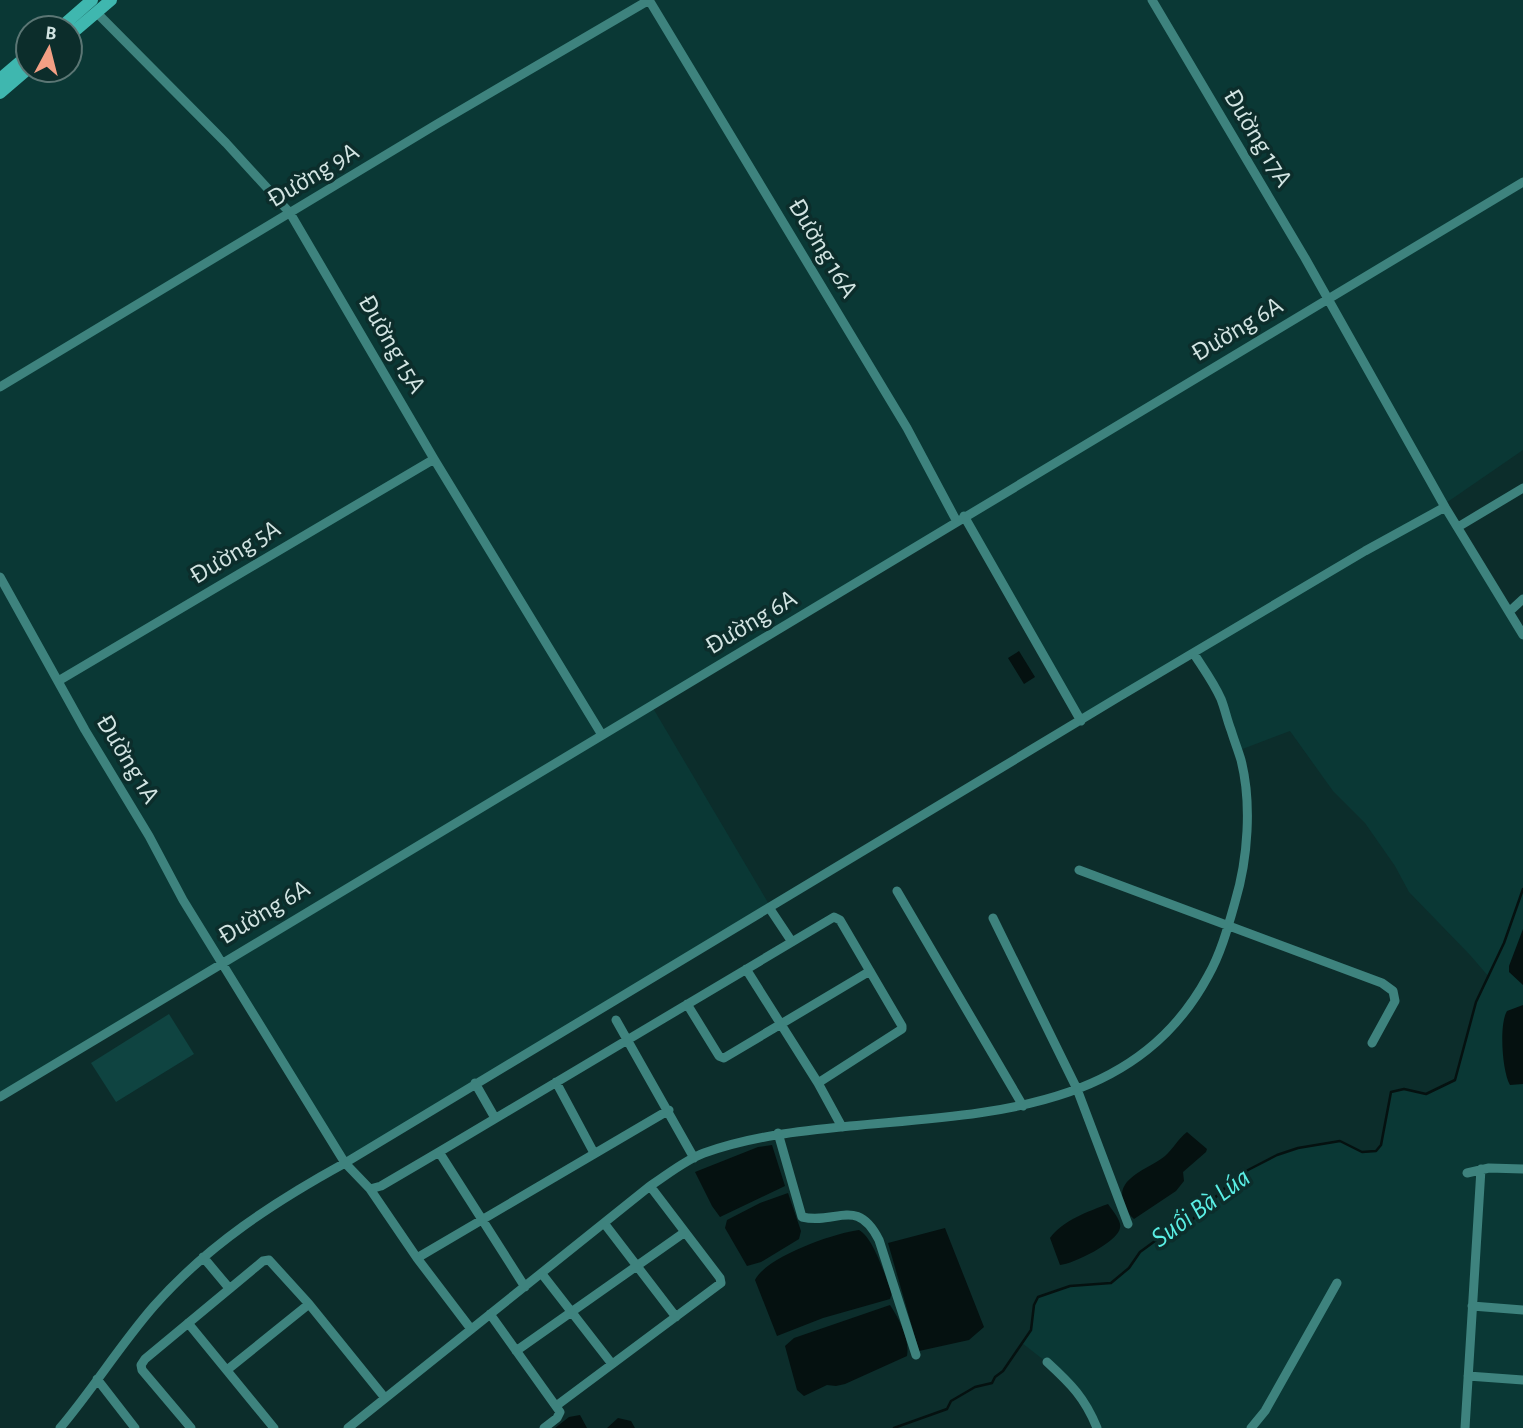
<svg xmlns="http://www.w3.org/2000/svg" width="1523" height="1428" font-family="'Alegreya Sans',sans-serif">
	<rect width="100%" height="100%" fill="#0c2d2b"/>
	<!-- built -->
	<path fill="#0a3835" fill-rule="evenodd" d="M0,0H1523V450L1446,503L1082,717L965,513L650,703L770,906L345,1159L224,964L0,1094ZM28,28H70V70H28Z
		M1444,510L1523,640V1428H1100L1092,1408L1045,1361L1022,1343L1031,1330L1034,1305L1038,1297L1070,1286L1111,1283L1129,1268L1140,1252L1155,1241L1172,1235L1191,1221L1228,1185L1248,1170L1277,1155L1298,1148L1340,1141L1362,1152L1376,1151L1381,1144L1391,1092L1404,1089L1426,1094L1455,1080L1476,1002L1489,977L1470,955L1409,892L1395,866L1365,823L1333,791L1290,731L1240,750L1197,655L1366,553Z"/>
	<!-- green -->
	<path fill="#0f4441" d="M169,1014L194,1054L116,1102L91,1063Z"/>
	<!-- water -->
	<path fill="#051110" d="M1019,651L1035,677L1024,684L1008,658Z
		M1523,929V985L1509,972V966Z
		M1523,1005V1084L1510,1085C1502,1071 1499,1024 1507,1011Z
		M1187,1132L1207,1149L1206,1152L1183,1172L1184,1181L1176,1191L1134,1219C1128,1214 1125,1208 1123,1201C1116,1177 1151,1168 1165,1156C1173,1149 1178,1139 1187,1132Z
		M772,1145L785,1186L720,1217L712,1206L695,1172L758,1147Z
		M788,1193L801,1231L799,1239L761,1262L747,1266L725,1228L727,1220L760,1203Z
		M1108,1204C1112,1210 1122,1221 1120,1228C1118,1242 1073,1264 1060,1265L1050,1238C1062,1221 1089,1211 1108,1204Z
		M945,1228L984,1327L969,1340L919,1351L888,1243Z
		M859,1230C874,1238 885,1277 892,1293L890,1299L823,1318L777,1336L755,1280C766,1257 834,1233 859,1230Z
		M890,1305C899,1319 910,1339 907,1356L845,1384L836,1386L827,1385L804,1396L797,1390L785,1346L794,1338Z
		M580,1415L587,1428H555L569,1417Z
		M618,1418L631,1421L635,1428H607Z"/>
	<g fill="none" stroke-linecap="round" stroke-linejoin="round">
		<!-- stream -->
		<path stroke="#051110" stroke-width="2.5" d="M894,1428L947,1409L951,1401L975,1387L992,1383L995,1377L1003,1371L1031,1330L1034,1305L1038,1297L1070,1286L1111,1283L1129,1268L1140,1252L1155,1241L1172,1235L1191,1221L1228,1185L1248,1170L1277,1155L1298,1148L1340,1141L1362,1152L1376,1151L1381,1145L1391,1092L1404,1089L1426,1094L1455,1080L1476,1002L1504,943L1523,889"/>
		<!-- street -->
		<path stroke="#3e837e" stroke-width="9" d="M649,0L907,428L956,520
			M1152,0L1305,258L1445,507L1523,635
			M97,13L226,143L290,213L434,459L602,735
			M0,387L437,124L649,0
			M964,516L1081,721
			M1458,527L1523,488
			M0,577L85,730L149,836L183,900L345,1163L370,1189L381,1186L439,1152L834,917L840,920L902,1026V1029L818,1083
			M1510,611L1523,599
			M58,681L434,459
			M1079,870L1382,983L1393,991L1395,1001L1372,1043
			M897,891L1023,1106
			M770,909L792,942
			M993,918L1077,1089L1128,1224
			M746,969L818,1083L842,1127
			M687,1004L719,1056L724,1058L870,971
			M616,1020L694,1158
			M556,1082L594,1153
			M475,1083L495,1118
			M0,1097L1523,182
			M778,1133L802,1217C837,1225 857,1196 879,1240L916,1355
			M439,1152L525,1287
			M1467,1173L1489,1168L1523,1169
			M370,1189L417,1258
			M604,1223L676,1317
			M203,1257L229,1288
			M542,1274L612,1364
			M1472,1306L1523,1310
			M490,1314L560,1412L557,1418L544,1428
			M188,1323L274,1428
			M471,1329L417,1258L669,1110
			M516,1351L685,1232
			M1047,1362C1071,1384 1085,1398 1097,1428
			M227,1370L309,1304
			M1468,1376L1523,1380
			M97,1379L135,1428
			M556,1406L721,1283L720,1278L650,1186
			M60,1428C93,1389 120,1345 154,1306C208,1245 274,1202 345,1163L1117,698L1365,551L1445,507
			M191,1428L142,1370L141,1365L145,1359L263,1261L269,1260L309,1304L385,1398
			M348,1428L650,1186C667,1175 685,1160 704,1153C752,1136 800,1131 850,1126C986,1113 1134,1113 1208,976C1221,953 1228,927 1235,902C1248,859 1252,803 1241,760C1238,750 1234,740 1231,730C1227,720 1225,709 1221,699C1214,683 1203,668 1194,654
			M1251,1428L1265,1411L1337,1283
			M1465,1428L1481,1169"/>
		<!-- secondary -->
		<path stroke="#3fb7af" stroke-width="12" d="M60,28L92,0
			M70,35L111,0
			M0,79L28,55
			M0,93L28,69"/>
	</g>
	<g text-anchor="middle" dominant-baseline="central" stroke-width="7" stroke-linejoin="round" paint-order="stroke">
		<!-- street labels -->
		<g font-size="26" fill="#d2e4e2" stroke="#0c2d2b">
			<text transform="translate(1258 138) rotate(59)">Đường 17A</text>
			<text transform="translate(313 175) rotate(-31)">Đường 9A</text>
			<text transform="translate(823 248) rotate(59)">Đường 16A</text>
			<text transform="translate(1237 329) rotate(-31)">Đường 6A</text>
			<text transform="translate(392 344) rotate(60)">Đường 15A</text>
			<text transform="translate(235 552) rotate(-31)">Đường 5A</text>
			<text transform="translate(751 622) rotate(-31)">Đường 6A</text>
			<text transform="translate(128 759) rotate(59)">Đường 1A</text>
			<text transform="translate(264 912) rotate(-31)">Đường 6A</text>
		</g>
		<!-- water labels -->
		<g font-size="28" font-style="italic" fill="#5aeee4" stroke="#0c2d2b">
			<text transform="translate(1201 1208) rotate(-36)">Suối Bà Lúa</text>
		</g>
	</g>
	<!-- north arrow -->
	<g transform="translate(49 49) rotate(7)"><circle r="33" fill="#0c2d2b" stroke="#5b7674" stroke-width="2"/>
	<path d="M0-5L12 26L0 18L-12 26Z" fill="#f39f84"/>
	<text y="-10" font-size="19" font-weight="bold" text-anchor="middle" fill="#d2e4e2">B</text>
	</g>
</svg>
